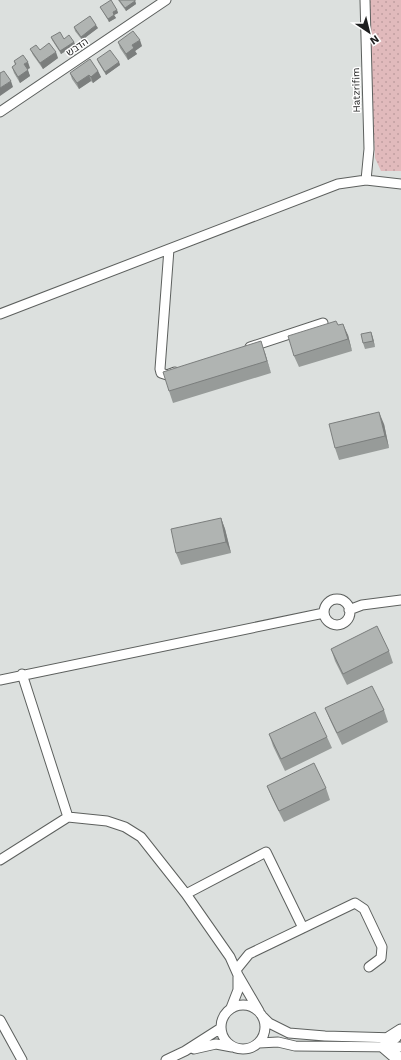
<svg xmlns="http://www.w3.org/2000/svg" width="401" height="1060" font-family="'Work Sans','Noto Sans Hebrew',sans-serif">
	<defs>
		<pattern id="grass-dots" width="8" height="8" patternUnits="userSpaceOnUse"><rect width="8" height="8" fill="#e1babc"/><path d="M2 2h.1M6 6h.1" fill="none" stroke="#c19fa1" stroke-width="1.8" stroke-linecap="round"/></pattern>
	</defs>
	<rect width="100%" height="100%" fill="#dce0de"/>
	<!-- grass -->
	<path fill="url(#grass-dots)" d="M368,0H401V171H381L375,158Z"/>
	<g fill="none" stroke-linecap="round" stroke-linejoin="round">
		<defs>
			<path id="minor" d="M365,0L369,149L366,180
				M0,112L166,0
				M169,249L160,369L161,373L167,375L175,372
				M0,314L338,184L366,180L401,184
				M250,347L323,323
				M324 612a13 13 0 1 1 26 0a13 13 0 1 1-26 0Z
				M349,610L362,605L401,600
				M22,674L68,817
				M0,680L324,613
				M0,860L68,817L107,821L125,827L141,837L186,894L230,957L238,975L259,1011
				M186,894L266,852L303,928
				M236,970L249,954L355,903L364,909L382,947L381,958L369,967
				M221 1027a22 22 0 1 1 44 0a22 22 0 1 1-44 0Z
				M231,1008L238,990V977
				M263,1017L269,1023L289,1033L325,1036L396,1038
				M0,1020L22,1060
				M259,1043L278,1042L295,1046L401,1047
				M194,1049L216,1044L232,1047
				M166,1060L185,1051L221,1028"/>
			<path id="highway" d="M390,1038L401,1031
				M385,1047L400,1060"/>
		</defs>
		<!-- minor casing -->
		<use href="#minor" stroke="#5d605e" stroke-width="11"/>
		<!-- highway casing -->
		<use href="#highway" stroke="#5d605e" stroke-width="15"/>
		<!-- minor -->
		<use href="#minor" stroke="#fff" stroke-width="9"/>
		<!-- highway -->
		<use href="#highway" stroke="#fff" stroke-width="13"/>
	</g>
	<!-- wall -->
	<path fill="#979b99" d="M118,0H135L136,4L126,11Z
		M100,7L117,10L118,13L114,15L116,18L109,22L102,10Z
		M74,27L98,28L82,40L75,31Z
		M51,37L64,39L74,42L75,45L61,54L52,40Z
		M118,42L142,46L135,51L137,54L128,60L120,48Z
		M30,49L40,50L58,58L43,69L33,55Z
		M97,59L119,62L120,65L106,75L98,62Z
		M14,61L30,68L27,69L30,76L20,83L14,73L12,67L15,65Z
		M98,71L101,77L93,83L91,81L79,89L72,79L70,73Z
		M338,325L348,335L352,351L299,367L294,356Z
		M371,332L373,338L375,347L365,349L363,343Z
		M265,353L271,373L173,403L169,391Z
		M384,424L389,448L339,460L335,448Z
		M221,518L225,529L231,553L181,565L176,553Z
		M331,649L389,651L393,663L347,685L335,661Z
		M325,708L384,710L388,722L342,745L330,720Z
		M269,734L327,737L332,748L285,771L273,746Z
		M267,786L326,788L330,800L284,822L272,798Z"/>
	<!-- shaded-wall -->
	<path fill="#7b7e7d" d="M135,1L136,4L126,11L125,8Z
		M117,10L118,13L114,15L113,12Z
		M114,15L116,18L109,22L108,19Z
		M96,25L98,28L82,40L81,37Z
		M140,40L142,46L135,51L137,54L128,60L126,54L132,45Z
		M74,42L75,45L61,54L60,51Z
		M56,52L58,58L43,69L40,63Z
		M28,62L30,68L26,70L24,64Z
		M119,62L120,65L106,75L105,72Z
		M28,70L30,76L20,83L18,77Z
		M98,71L101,77L93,83L91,77Z
		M89,75L91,81L79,89L77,83Z
		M11,81L13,87L0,96V88Z
		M343,324L348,335L352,351Z
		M371,332L373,338L375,347L373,341Z
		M261,341L265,353L271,373L267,361Z
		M379,412L384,424L389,448L385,436Z
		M221,518L225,529L231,553L226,542Z"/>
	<!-- building -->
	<path fill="#b0b4b2" stroke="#7b7e7d" d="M111,0L117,10L113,12L114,15L108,19L100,7Z
		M119,0H135V1L125,8Z
		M90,16L96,25L81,37L74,27Z
		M133,31L140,40L132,45L134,48L126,54L118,42Z
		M60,32L64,39L69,35L74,42L60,51L51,37Z
		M49,43L56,52L40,63L30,49L36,45L40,50Z
		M110,50L119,62L105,72L97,59Z
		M23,55L28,62L24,64L28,70L18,77L12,67L16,64L14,61Z
		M90,59L98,71L91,77L89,75L77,83L70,73Z
		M4,71L11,81L0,88V73Z
		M336,321L338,325L343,324L348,339L294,356L288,336Z
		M371,332L373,341L363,343L361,334Z
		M261,341L267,361L169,391L163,372Z
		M379,412L385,436L335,448L329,424Z
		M221,518L226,542L176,553L171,529Z
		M377,626L389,651L343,674L331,649Z
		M372,686L384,710L337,733L325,708Z
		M315,712L327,737L281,759L269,734Z
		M314,763L326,788L279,811L267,786Z"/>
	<g text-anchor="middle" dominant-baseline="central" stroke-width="3" stroke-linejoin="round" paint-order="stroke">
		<!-- street labels -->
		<g font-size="10" fill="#1d1e1e" stroke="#fff">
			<text transform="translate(77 47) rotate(-34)">הדבש</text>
			<text transform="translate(356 90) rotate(-91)">Hatzrifim</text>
		</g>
	</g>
	<!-- north arrow -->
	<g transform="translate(369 32) rotate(145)" stroke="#ffffff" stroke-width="3" paint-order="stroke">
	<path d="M0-3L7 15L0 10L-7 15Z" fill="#1d1e1e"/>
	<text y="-6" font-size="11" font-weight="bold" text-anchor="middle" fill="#1d1e1e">N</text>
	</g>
</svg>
